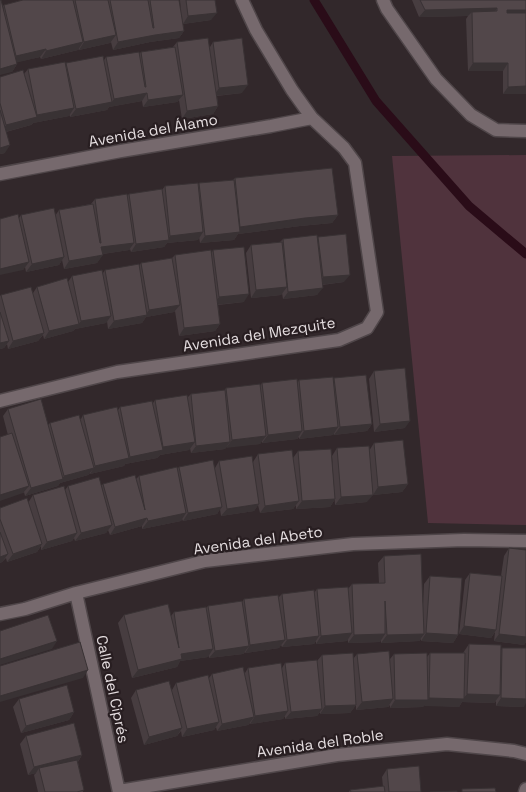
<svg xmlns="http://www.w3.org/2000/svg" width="526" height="792" font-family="'Space Grotesk',sans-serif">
	<rect width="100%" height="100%" fill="#32282b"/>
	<!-- green -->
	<path fill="#50333d" d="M526,155V525L428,523L392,156Z"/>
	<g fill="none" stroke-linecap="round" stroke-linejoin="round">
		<!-- stream -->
		<path stroke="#2a0c18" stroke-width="9" d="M314,0L376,101L469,206L526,254"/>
		<defs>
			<path id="minor" d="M383,0L387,9L436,79L471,115L496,130L526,131
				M0,174L121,151L271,126L312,118
				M0,401L117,372L339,340L367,328L377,312L355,163L344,148L312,118L292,90L256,30L242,0
				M76,593L119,792
				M0,614L25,609L76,593L205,561L353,544L464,540L526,541
				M119,791L337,755L447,744L514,751L526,754
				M525,792L526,789"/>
		</defs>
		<!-- minor casing -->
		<use href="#minor" stroke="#4f4649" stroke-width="15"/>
		<!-- minor -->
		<use href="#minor" stroke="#76696d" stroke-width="12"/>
	</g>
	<!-- wall -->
	<path fill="#473d40" d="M23,0H179L181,14L180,0H215L211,20L183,24L184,31L179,38L150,42L113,50L111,42L110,43L79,50L78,49V50L41,59L40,57L17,62V64L12,72L3,6L4,5Z
		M412,0H526V94H503V71H468L466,19L468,16L419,17Z
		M177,42L210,47L213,42L242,93L217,96L218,106L213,114L182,119L179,100L177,102L143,107L142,101L109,107L107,110L70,117V115L69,116L33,123L31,125L6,132L5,153L0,154V77L24,74L28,69L65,64L66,63L104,60L106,57L139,54L141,52L173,47Z
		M235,178L338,215L332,223L300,226L238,234L234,240L200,243L199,237L198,240L167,243L164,247L131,252L130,249L129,250L103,254L97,263L64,269L62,260L59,265L26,272L25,267L23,270L19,218L21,215L55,216L59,210L91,204L95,199L127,196L129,194L162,190L165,186L198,185L199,183L233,180Z
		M318,237L344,282L322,285L317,295L283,299L282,293L281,295L251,298L246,253L251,245L280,242L283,239H317Z
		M213,250L244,302L218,305L220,324L215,331L179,336L175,311L174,312L146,317L142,323L108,329L107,321L106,323L75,329L73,331L44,339L43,335L38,341L8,349L7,344L4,348L0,349V296L1,295L33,293L37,287L68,282L72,276L103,273L105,270L139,266L141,263L172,258L175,255L211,254Z
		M374,371L405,428L374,432L369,379Z
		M334,378L372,424L367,431L334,435V433L333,435L299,439V437L297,439L262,443V441L260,444L226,447L225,449L191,453L190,448L189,450L160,455L157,458L125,464L124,466L90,474V473L88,475L60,483L58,486L25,496L24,492L23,493L3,416L8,409L48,425L50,423L81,419L83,415L118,410L120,407L153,403L155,400L187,398L191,394L225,390L226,388L260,386L262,383L297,384L299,380H333Z
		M374,443L408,484L402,492L373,495L369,451Z
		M337,448L367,502L335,505L332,456Z
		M298,451L335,499L330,507L296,509V505L293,509L260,513L258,505L254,511L221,516L220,509L217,514L183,521L182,519L181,521L142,529V526L110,535L108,530L106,533L75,541L74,538L72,541L41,550V546L37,552L7,562L6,558L2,562L0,563V508L28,503L33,495L65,490L68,486H101L103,484L136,479L139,476L177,469L179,467L215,468L219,461L253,462L258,454L293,458Z
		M509,548L526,550V642L524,645L494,641L495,632L491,638L459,634L465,580L470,573L501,576L504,556Z
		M384,556L423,604L424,584L430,576L458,635L453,643L421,641V639L419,641L381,643V639L380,642L348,643V639L347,641L316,644V641L314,644L282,647L281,645L279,648L245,653V652L243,654L209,658V655L208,657L180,661L177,667L132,678L118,623L124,615L171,616L174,612L206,608L208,606L242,602L244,599L278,598L282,594L314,593L317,589H348L352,584L379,583L378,563Z
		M469,644L501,650L502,648L524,707L496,706V701L494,703L462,702L459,707L424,705L423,707L390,708V705L388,707L356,710V705L350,713L320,714V712L317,716L285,719V716L283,719L250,724V723L248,725L217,731L216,727L214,730L182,737L181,731L177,736L144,745L131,698L136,690H172L176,683L209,678L212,674L245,673L248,668H282L285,663L317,661L322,655L353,659L357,654L390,659L394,654L427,657L430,653H463Z
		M19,699L74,712L69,720L21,733L13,707Z
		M26,736L82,755L78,762L83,792H38L34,775L36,773L28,775L20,744Z
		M387,769L421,792H349L350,790L383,787L382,777Z"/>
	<!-- shaded-wall -->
	<path fill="#393234" d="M497,8L492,16L472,12L468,16L419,17L425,10Z
		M507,10H526V18L501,17Z
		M217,13L211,20L183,24L188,16Z
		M184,31L179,38L150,42L113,50L118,42L155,35Z
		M116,35L110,43L79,50L84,42Z
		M83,42L78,50L41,59L46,51Z
		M46,49L40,57L11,64L16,56Z
		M473,63H508L503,71H468Z
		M17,64L12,72L0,75V69Z
		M248,85L242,93L214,96L219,88Z
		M526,86V94H503L508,87Z
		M147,93L142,101L109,107L107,110L70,117L76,109L112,102L114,99Z
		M183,95L177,102L143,107L148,100Z
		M218,106L213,114L182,119L187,111Z
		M74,108L69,116L33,123L31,125L1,133L6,125L36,117L37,115Z
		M10,145L5,153L0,154V148Z
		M338,215L332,223L300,226L238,234L234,240L200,243L205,236L236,232L240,227L305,218Z
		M203,232L198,240L167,243L164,247L131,252L136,244L167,240L170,236Z
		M134,243L129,250L96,255L101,247Z
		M103,255L97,263L64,269L69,261Z
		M64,257L59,265L26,272L32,264Z
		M29,262L23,270L0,275V269Z
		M350,275L344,282L318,285L323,277Z
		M287,287L281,295L251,298L256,290Z
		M323,288L317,295L283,299L288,292Z
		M249,294L244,302L213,305L219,297Z
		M180,305L174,312L146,317L142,323L108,329L114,321L145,316L149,310Z
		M111,316L106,323L75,329L81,321Z
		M79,324L73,331L44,339L49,331Z
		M220,324L215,331L179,336L184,328Z
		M44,333L38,341L8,349L13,341Z
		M9,341L4,348L0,349V343Z
		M410,421L405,428L374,432L380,424Z
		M372,424L367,431L334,435L340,427Z
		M338,427L333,435L299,439L304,431Z
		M302,431L297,439L262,443L268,435Z
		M266,436L260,444L226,448L232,440Z
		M195,442L189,450L160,455L157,458L125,464L124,466L90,474L95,466L129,458L130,457L161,450L163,447Z
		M230,442L225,449L191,453L196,446Z
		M94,468L88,475L60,483L58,486L25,496L31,488L62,479L64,476Z
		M408,484L402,492L373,495L378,487Z
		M29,486L23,493L0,501V495Z
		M373,495L367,502L335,505L341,497Z
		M335,499L330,507L296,509L302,501Z
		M299,501L293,509L260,513L265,506Z
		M259,504L254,511L221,516L227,509Z
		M222,507L217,514L183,521L188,513Z
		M186,513L181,521L142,529L148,521Z
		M147,518L142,526L110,535L115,527Z
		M112,525L106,533L75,541L81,533Z
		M77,533L72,541L41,550L47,542Z
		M42,544L37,552L7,562L13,554Z
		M8,554L2,562L0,563V557Z
		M464,626L496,630L491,638L459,634Z
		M352,633L347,641L316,644L321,636Z
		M426,633L458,635L453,643L421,641Z
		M385,634L380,642L348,643L354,635Z
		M424,634L419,641L381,643L387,635Z
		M499,634L526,637V642L524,645L494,641Z
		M319,636L314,644L282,647L287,640Z
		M285,640L279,648L245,653L250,645Z
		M57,641L52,649L0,665V659Z
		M249,646L243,654L209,658L215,651Z
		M213,649L208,657L180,661L177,667L132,678L138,670L181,654Z
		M88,670L83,678L0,702V696Z
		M467,694L500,695L494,703L462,702L459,707L424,706L429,698L463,699Z
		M501,698L526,699V703L524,707L496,706Z
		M393,699L388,707L356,710L362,702Z
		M395,700H428L423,707L390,708Z
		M356,705L350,713L320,714L325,706Z
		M322,709L317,716L285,719L291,712Z
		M288,711L283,719L250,724L255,716Z
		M74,712L69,720L21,733L26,726Z
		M254,717L248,725L217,731L222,724Z
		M219,722L214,730L182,737L187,729Z
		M182,728L177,736L144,745L149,737Z
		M82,755L77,763L39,768L36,773L28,775L34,767Z"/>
	<!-- building -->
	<path fill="#52474a" stroke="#393234" d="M0,0H1L17,64L0,69Z
		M23,0H73L83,42L46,51V49L16,56L4,5Z
		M75,0H108L116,35L84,42Z
		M110,0H148L153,28H154L150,0H179L184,31L155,35L118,42Z
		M186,0H215L217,13L188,16Z
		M420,0H526V10H507V13H526V86L508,87V63H473L472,12L497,11V8L425,10Z
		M208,38L218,106L187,111L177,42Z
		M242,38L248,85L219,88L213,42Z
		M175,47L183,95L148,100L147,93L114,99L106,57L139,52L145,87H146L141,52Z
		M103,56L112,102L76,109L66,63Z
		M65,62L74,108L37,115L28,69Z
		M23,70L37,117L6,125L0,103V77Z
		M0,110L10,145L0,148Z
		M332,168L338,215L305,218L240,227L235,178Z
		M234,180L240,232L205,236L199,183Z
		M198,183L203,232L170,236L165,186Z
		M162,189L169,240L136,244L129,194Z
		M127,194L134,243L101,247L103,255L69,261L59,210L93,204L100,243H101L95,199Z
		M54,208L64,257L32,264L21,215Z
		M18,214L29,262L0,269V219Z
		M346,234L350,275L323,277L318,237Z
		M317,235L323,288L288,292L283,239Z
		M282,242L287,287L256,290L251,245Z
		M244,247L249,294L219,297L213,250Z
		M211,250L220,324L184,328L175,255Z
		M172,258L180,305L149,310L141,263Z
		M139,264L147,315L114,321L105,270Z
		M102,270L111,316L81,321L72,276Z
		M67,278L79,324L49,331L37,287Z
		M31,287L44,333L13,341L1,295Z
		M0,312L9,341L0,343Z
		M405,368L410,421L380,424L374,371Z
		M366,375L372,424L340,427L334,378Z
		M333,377L338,427L304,431L299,380Z
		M297,379L302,431L268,435L262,383Z
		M260,384L266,436L232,440L226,388Z
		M225,390L230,442L196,446L191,394Z
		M187,395L195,442L163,447L155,400Z
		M41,399L63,479L31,488L8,409Z
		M152,401L163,450L130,457L120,407Z
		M117,407L129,458L95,466L83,415Z
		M79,415L94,468L64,476L50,423Z
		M12,433L29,486L0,495V437Z
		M403,440L408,484L378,487L374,443Z
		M369,446L373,495L341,497L337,448Z
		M331,449L335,499L302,501L298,451Z
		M292,450L299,501L265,506L258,454Z
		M252,456L259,504L227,509L219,461Z
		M213,460L222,507L188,513L179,467Z
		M177,467L186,513L148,521L147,518L115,527L103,484L135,475L145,510L139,476Z
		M99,477L112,525L81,533L68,486Z
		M64,486L77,533L47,542L33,495Z
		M27,498L42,544L13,554L0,519V508Z
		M0,532L8,554L0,557Z
		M509,548L526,550V637L499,634Z
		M421,554L424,634L387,635L385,601V634L354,635L352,584L385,583L384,556Z
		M470,573L502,576L496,630L464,626Z
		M430,576L462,578L458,635L426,633Z
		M348,587L352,633L321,636L317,589Z
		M314,590L319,636L287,640L282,594Z
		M278,595L285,640L250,645L244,599Z
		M242,601L249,646L215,651L208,606Z
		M168,604L179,648L174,612L206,607L213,649L181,654L182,659L138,670L124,615Z
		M48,615L57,641L0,659V631Z
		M80,642L88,670L0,696V666Z
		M469,644L501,645L500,695L467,694Z
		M502,648H526V699L501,698Z
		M389,651L393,699L362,702L357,654Z
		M353,653L356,705L325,706L322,655Z
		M427,653L428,700H395L394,654Z
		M430,653H465L464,699L429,698Z
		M317,660L322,709L291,712L285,663Z
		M281,663L288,711L255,716L248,668Z
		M243,667L254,717L222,724L212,674Z
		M208,675L219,722L187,729L176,683Z
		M169,681L182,728L149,737L136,690Z
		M67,685L74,712L26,726L19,699Z
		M74,723L82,755L34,767L26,736Z
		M77,760L84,790L77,792H45L39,768Z
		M419,766L421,792H389L387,769Z
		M384,786L385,792H351L350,790Z
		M495,788L496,792H462V789Z
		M457,791V792H430Z"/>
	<g text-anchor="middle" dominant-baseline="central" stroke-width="4.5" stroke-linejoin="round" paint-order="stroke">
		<!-- street labels -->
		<g font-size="15" fill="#e5dee0" stroke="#281e21">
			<text transform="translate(153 130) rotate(-10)">Avenida del Álamo</text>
			<text transform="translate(259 334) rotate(-9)">Avenida del Mezquite</text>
			<text transform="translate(258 540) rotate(-8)">Avenida del Abeto</text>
			<text transform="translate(113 689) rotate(78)">Calle del Ciprés</text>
			<text transform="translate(320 743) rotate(-8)">Avenida del Roble</text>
		</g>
	</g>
</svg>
